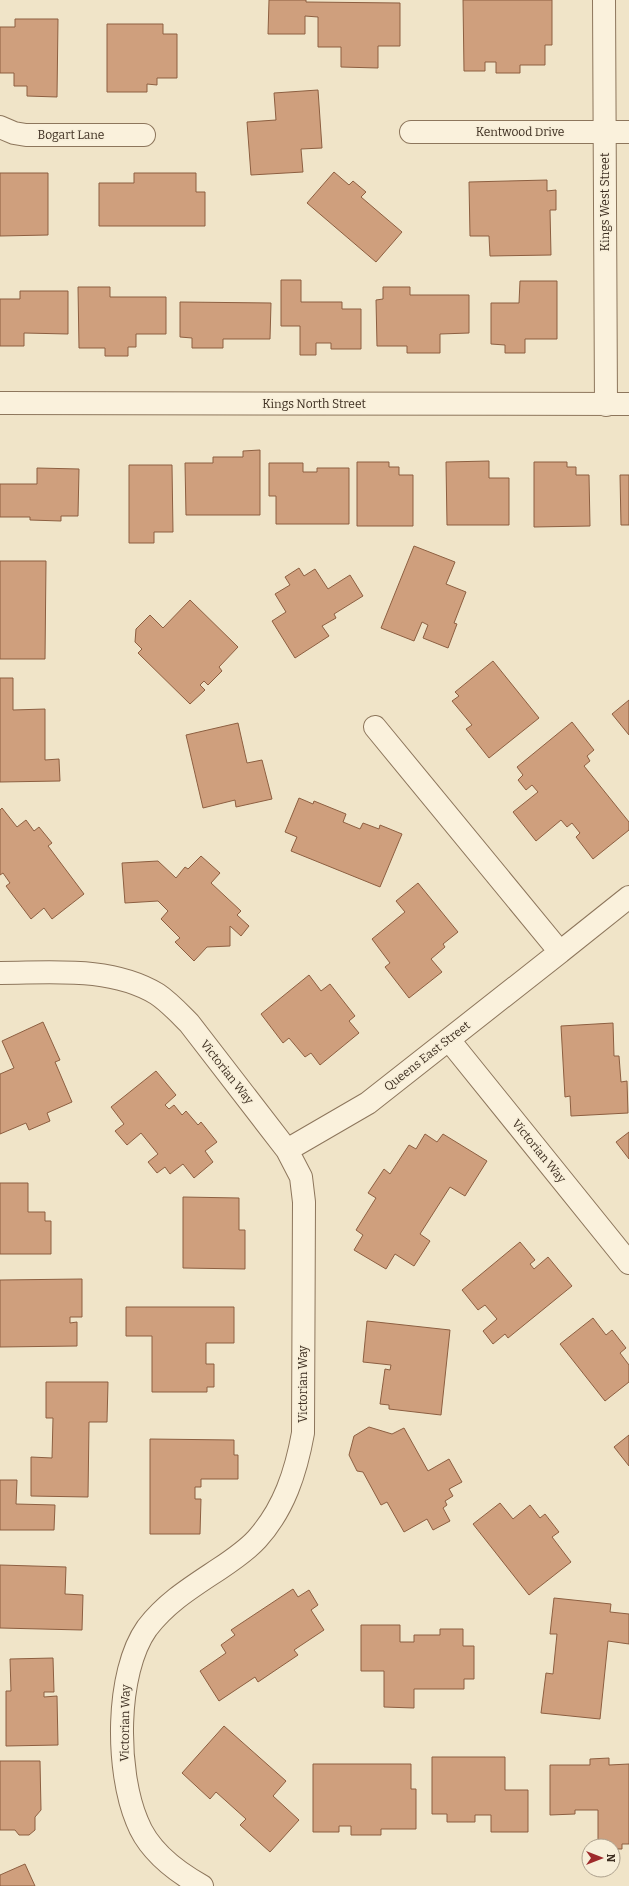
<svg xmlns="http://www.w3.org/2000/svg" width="629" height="1886" font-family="Bitter,serif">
	<rect width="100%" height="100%" fill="#f0e4c8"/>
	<!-- building -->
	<path fill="#cf9f7d" stroke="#8d5f41" d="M269,0H306V2L400,3V46H378V68L341,67V47H318V17L305,16V34H268Z
		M463,0H552V45H545V65H520V73H496V62H485V71H464Z
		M15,19H58L57,97L27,96V86H14V73H0V27H15Z
		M107,24H163V34H177V78H157V85L147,84V92H107Z
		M318,90L322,148L301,149L303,172L251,175L247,122L276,120L274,93Z
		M334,172L349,185L353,181L366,192L361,197L402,232L376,262L307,203Z
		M0,173H48V235L0,236Z
		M134,173H196V192H205V226H99V183H134Z
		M547,180V191L556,190V210H550L551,255L490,256L489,236H470L469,182Z
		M281,280H301V302H342V309H361V349H331V343H316V355H300V326H281Z
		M520,281H557V339H525V353H505V345L491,344V303H519Z
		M78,287H110V297H166V334H136V347H128V356H105V348H79Z
		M383,287H410V295H469V333L440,334V353H407V346H377L376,300L383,299Z
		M20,291H68V334L24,333V346H0V299H20Z
		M180,302L271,303L270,339H223V348H192V338L180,337Z
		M260,450V515H186L185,463H213V457H243V451Z
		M489,461V478H509V525H447L446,462Z
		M357,462H389V467H399V475H413V526H357Z
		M534,462H567V467H576V475H589L590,526L534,527Z
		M269,463H303V472H317V468H349V524H276V496H269Z
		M129,465H172L173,532H154V543H129Z
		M37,468L79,469L78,516H61V521L30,520V517H0V484H37Z
		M620,475H629V525H621Z
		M414,546L455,562L446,584L466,592L454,623L457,624L448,648L423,638L428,625L422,622L414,641L381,628Z
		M0,561H46L45,659H0Z
		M299,568L304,576L315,569L328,589L350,575L363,596L334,614L336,618L322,626L329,636L295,658L272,621L286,612L275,594L290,585L285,577Z
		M190,600L238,647L219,667L222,671L208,685L204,681L200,685L205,690L190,704L138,653L142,649L135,642L136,629L150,615L163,628Z
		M493,661L539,718L489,758L466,729L472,725L452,701L459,696L455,692Z
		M0,678H13V710L45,709V760L59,759L60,781L0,782Z
		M629,700V735L612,714Z
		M572,722L594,750L587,756L590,761L584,766L629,822V830L593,859L576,837L580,833L572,823L567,827L561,820L536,841L513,812L538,792L532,785L526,790L518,780L523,775L517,767Z
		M238,723L247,763L262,760L272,799L236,807L235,800L203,808L186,735Z
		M299,798L313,804L314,801L346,814L343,822L360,829L363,823L379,829L380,825L402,834L380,887L291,851L297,837L285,832Z
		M2,808L17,827L26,820L34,831L39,827L52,843L48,846L84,894L52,919L44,908L31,919L6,886L10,883L3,873L0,875V810Z
		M201,856L220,873L211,883L241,911L237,915L249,926L241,936L230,926V946L207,947L194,961L175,942L180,938L161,919L168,911L158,901L125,903L122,863L158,861L176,878L185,867L188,869Z
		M418,883L458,932L443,944L445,947L431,959L442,972L409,998L385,967L390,963L372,939L405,912L396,901Z
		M309,975L321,991L330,984L355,1016L349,1021L359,1033L320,1065L311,1053L305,1057L289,1038L283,1043L261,1014Z
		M43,1022L60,1060L55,1062L72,1102L47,1113L50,1121L29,1130L26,1123L0,1134V1074L14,1068L2,1041Z
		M613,1023L614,1056H619L621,1082L627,1081L628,1113L571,1116L570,1096L565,1097L561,1026Z
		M156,1071L176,1095L165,1105L169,1109L174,1105L182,1115L186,1111L198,1125L201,1122L217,1142L205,1151L213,1162L194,1178L183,1164L170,1174L165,1167L157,1173L148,1162L158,1154L141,1133L127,1145L115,1131L124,1124L111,1107Z
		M629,1132V1159L616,1142Z
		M425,1134L437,1142L443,1134L487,1161L465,1196L450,1187L420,1234L430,1241L414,1266L395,1254L386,1269L354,1250L363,1235L356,1230L376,1198L368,1193L384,1169L390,1174L409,1145L416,1149Z
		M0,1183H28V1212H45V1221H51V1254H0Z
		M183,1197L239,1198V1230H245V1269L183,1268Z
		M520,1242L535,1260L530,1264L534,1269L548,1257L572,1286L508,1338L505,1334L493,1344L483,1331L497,1319L485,1305L478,1310L462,1290Z
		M82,1279V1317H70V1323L77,1322V1346L0,1347V1280Z
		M126,1307H234V1343H206V1364H214V1387H207V1392H152V1336H126Z
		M593,1318L606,1335L612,1330L626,1348L620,1353L629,1365V1382L605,1401L560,1344Z
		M367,1321L450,1330L441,1415L389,1409V1405L380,1404L385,1369L390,1370L391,1365L363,1362Z
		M46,1382H108L107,1422H89L88,1497L31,1496V1457L52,1458L53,1418H46Z
		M369,1427L392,1434L404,1428L428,1471L449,1459L462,1482L449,1489L453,1496L445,1501L447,1505L443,1508L450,1521L433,1530L427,1519L404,1532L387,1502L381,1505L363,1472L357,1471L349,1455L354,1436Z
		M629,1435V1466L614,1447Z
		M150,1439L234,1440V1455H238V1479H201V1487H195V1499H201L200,1534H150Z
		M0,1480H17L16,1504L55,1505L54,1530H0Z
		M500,1503L513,1519L530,1505L540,1518L545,1514L559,1532L552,1537L571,1562L529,1595L473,1524Z
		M0,1565L66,1567L65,1594L83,1595L82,1630L0,1628Z
		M293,1589L298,1597L309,1590L318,1605L311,1610L324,1630L294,1650L298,1655L258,1682L255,1677L219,1701L200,1671L226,1653L221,1645L235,1635L231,1630Z
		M554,1598L611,1604L610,1612L629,1614V1644L608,1641L600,1719L541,1713L546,1673L553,1674L557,1634H550Z
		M361,1625H400V1642H414V1635H440V1629H463V1646H474V1679H464V1689H414V1708L384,1707V1671H361Z
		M53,1658L54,1692H44V1697L57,1696L58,1745L6,1746V1691H11L10,1659Z
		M224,1726L286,1781L273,1796L299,1820L270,1852L240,1825L246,1819L216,1792L210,1799L182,1773Z
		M432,1757H505V1790H528V1832H491V1815H475V1822H447V1814H432Z
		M609,1758V1765L629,1764V1844H622V1849H613V1846H598V1810H575V1814L550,1815V1765H590V1759Z
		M0,1761H40L41,1810L35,1817V1830L29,1835H19L15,1830H0Z
		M313,1764H411V1789H416V1829H381V1835H351V1826H339V1832H313Z
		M25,1864L35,1886H0V1875Z"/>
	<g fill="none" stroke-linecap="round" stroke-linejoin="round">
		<defs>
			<path id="minor" d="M604,0L606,405
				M0,127L14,133L26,135H144
				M411,132H629
				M0,403L629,404
				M560,952L629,897
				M0,973C52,973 110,966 157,994C169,1002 179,1013 189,1023L287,1150L301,1177L304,1202L303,1433C296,1472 284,1509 257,1539C247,1550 231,1561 219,1569C192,1587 167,1602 147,1628C115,1673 116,1771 137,1821C148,1850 175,1871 202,1886
				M449,1040L629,1263
				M287,1150L368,1103L560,952L375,727"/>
		</defs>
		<!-- minor casing -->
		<use href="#minor" stroke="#8d765c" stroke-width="24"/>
		<!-- minor -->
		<use href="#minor" stroke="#faf1dc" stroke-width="22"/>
	</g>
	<g text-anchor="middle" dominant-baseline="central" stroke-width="3" stroke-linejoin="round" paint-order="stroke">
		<!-- street labels -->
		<g font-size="12" fill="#3d2e20" stroke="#f7eed8">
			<text x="520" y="132">Kentwood Drive</text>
			<text x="71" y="135">Bogart Lane</text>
			<text transform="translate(605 202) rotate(-90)">Kings West Street</text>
			<text x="314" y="404">Kings North Street</text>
			<text transform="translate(427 1056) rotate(-38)">Queens East Street</text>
			<text transform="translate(227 1072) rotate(52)">Victorian Way</text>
			<text transform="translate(539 1151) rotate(51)">Victorian Way</text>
			<text transform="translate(303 1384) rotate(-90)">Victorian Way</text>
			<text transform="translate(125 1723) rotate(-89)">Victorian Way</text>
		</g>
	</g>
	<!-- north arrow -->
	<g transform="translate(601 1858) rotate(90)"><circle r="19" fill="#f7eed8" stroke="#ada18e"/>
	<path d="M0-3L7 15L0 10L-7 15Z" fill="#9e2a2b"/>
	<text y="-6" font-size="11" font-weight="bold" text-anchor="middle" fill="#3d2e20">N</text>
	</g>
</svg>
